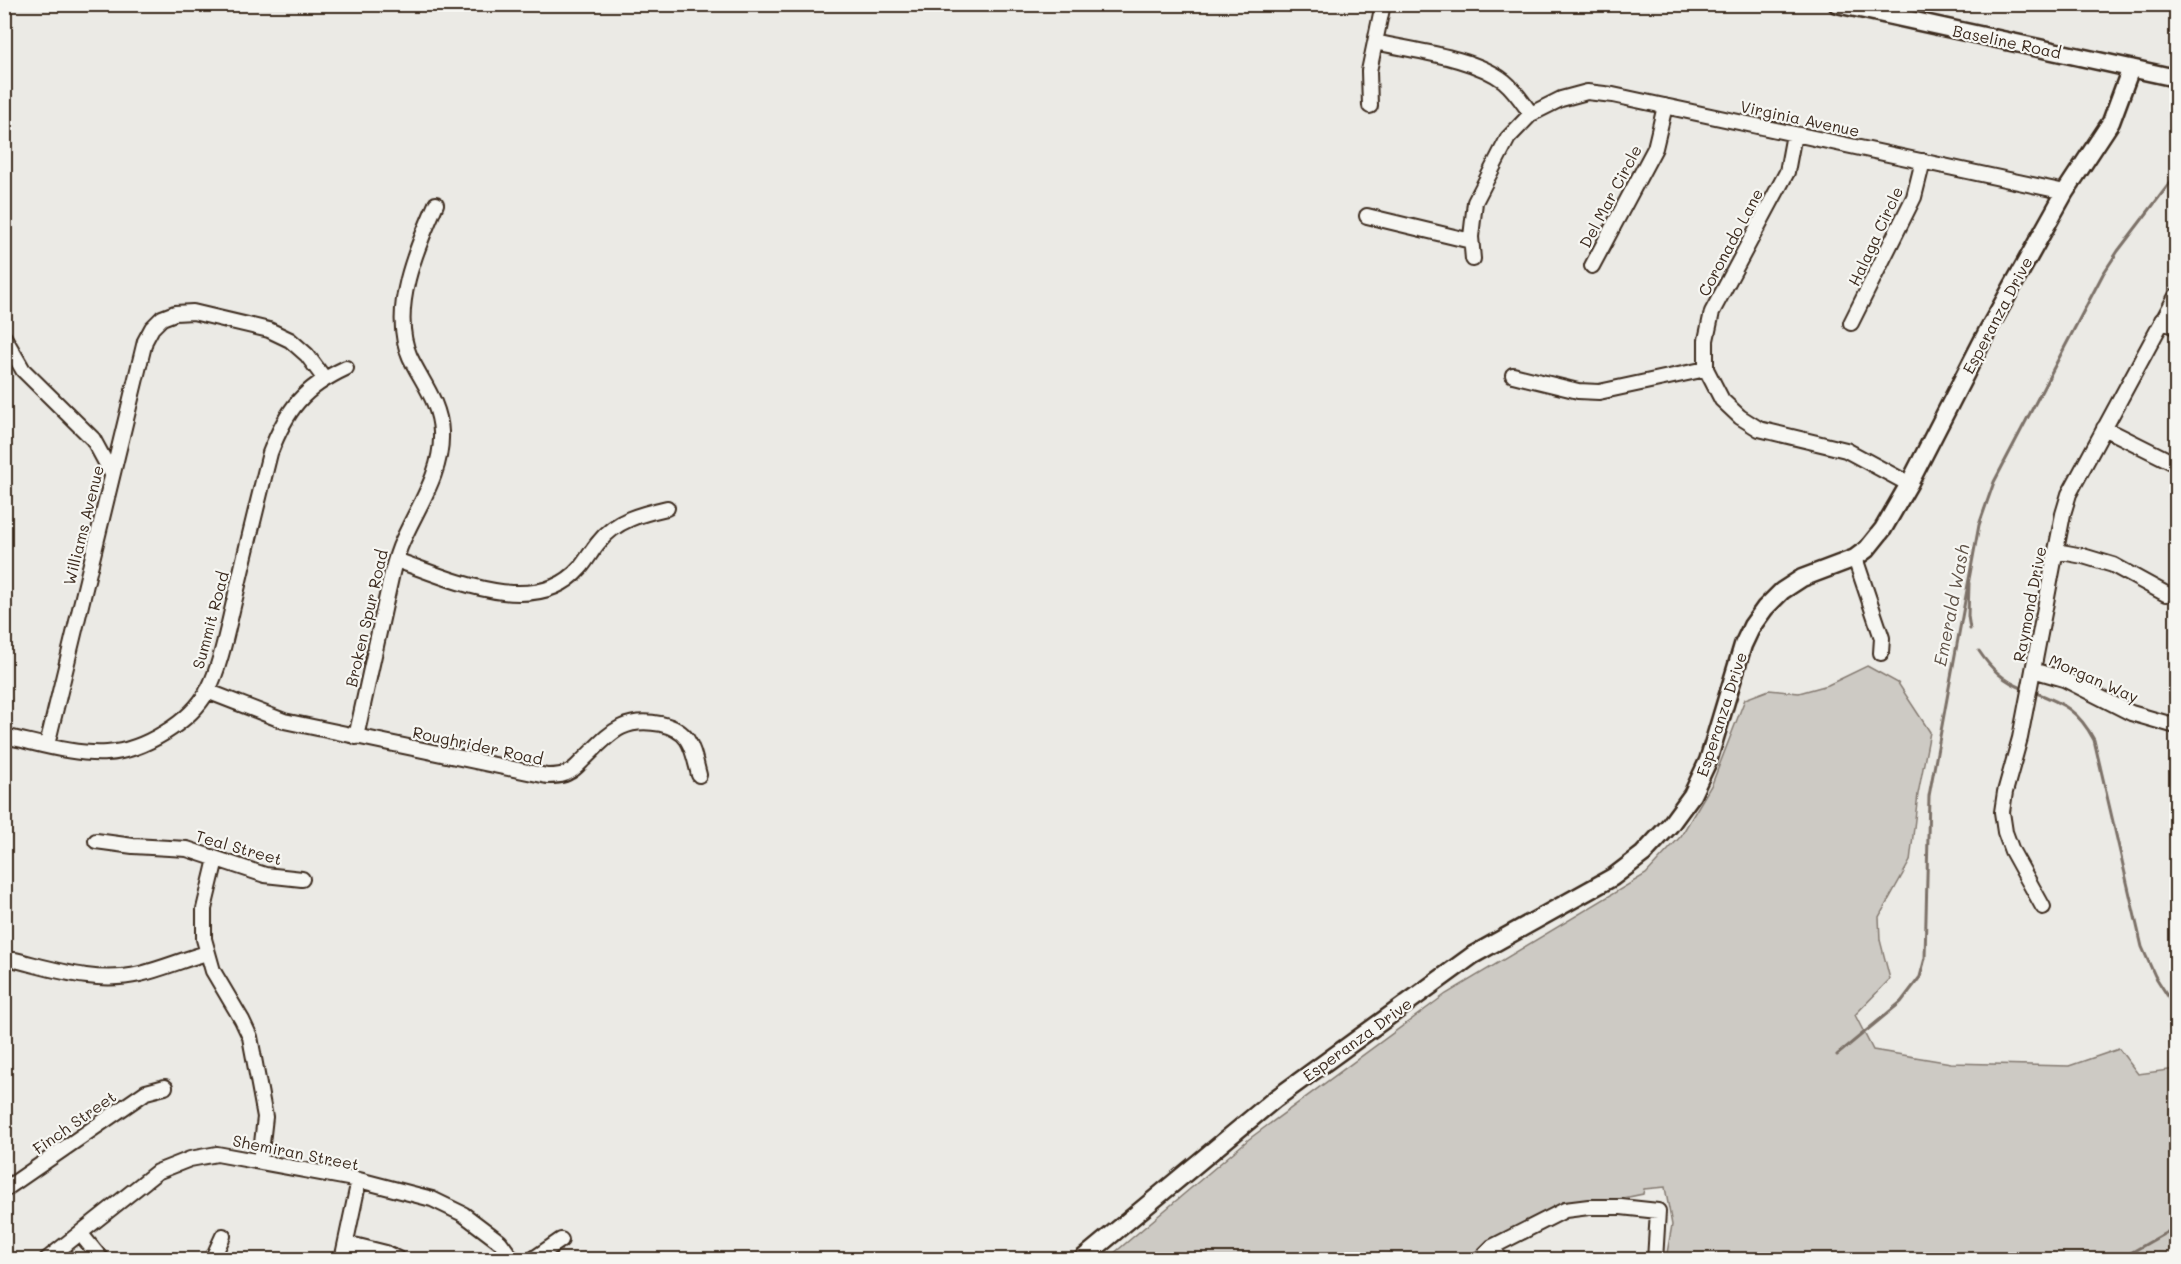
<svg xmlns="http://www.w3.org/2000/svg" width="2181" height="1264" font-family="Mali,sans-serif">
	<rect width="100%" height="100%" fill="#ebeae5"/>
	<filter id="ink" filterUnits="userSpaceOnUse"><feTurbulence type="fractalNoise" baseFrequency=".0167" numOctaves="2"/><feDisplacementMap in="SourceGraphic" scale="12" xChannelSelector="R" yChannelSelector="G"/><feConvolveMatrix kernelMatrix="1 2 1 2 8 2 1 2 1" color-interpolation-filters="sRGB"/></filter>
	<g filter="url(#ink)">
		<!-- grass -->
		<path fill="#cdcac4" stroke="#847a71" stroke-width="1.5" d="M1867,666L1898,683L1930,732L1918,794L1910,861L1879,917L1880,940L1890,979L1855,1015L1873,1050L1951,1063L2069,1066L2119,1049L2138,1074L2176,1069V1259H1666L1672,1225L1665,1187L1644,1189L1643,1194L1537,1216L1483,1251L1475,1259L1106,1260L1249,1139L1446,994L1646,874L1681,836L1712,784L1745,699L1769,690L1799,693L1828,685Z"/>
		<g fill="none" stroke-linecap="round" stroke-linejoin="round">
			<!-- stream -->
			<path stroke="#7c7167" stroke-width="3" d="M1969,583L1968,616L1970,629
				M1979,651C1991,669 2004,681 2024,689
				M2034,692C2063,703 2079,711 2094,740L2142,947L2155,976L2176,1009
				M1837,1055L1901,1002L1920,977L1925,958L1929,796L1979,525L1994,482L2103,274L2118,251L2176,175
				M2120,1259L2176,1227"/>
			<defs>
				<path id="minor" d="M1375,42C1414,51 1473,57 1504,81C1515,90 1523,103 1531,114
					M1370,106L1369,71L1383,4
					M1794,134L1787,172L1712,312L1706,340V369L1722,400L1740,417L1759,429L1846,450L1909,484
					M1367,216L1471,241
					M1473,259L1471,237L1475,202L1508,138L1531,114L1561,99L1587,92L1613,95L2065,192
					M1592,266L1655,148L1665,106
					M2162,320L2176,328
					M1851,323L1914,197L1923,161
					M4,337L23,370L93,439L112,474
					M1513,375L1578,391L1599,392L1706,369
					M2104,428L2176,464
					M2056,551L2083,556L2113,565L2166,594
					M1855,558L1882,638L1881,653
					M396,560C448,578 535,620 580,568C587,560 592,550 599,542C616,520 641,514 667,508
					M2033,670L2064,679L2131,713L2176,726
					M207,691L284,721L547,776C554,776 563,776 569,772C574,770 579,764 583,760C609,735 621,716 661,724C691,731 692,748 699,775
					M4,736C38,743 72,755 107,753C143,751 191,722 208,690C221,665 228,626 235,598C246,550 258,501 270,453C287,409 303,388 346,368
					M356,737L392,573C394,564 397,555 400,547C415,510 443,474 441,432C440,403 422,382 410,357C389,310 417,247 436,204
					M47,745L145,341L152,328L162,318L175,313L193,312L269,330L290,340L307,355L324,378
					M96,841L133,846L187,849L265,875L302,879
					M216,859L204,909V939L213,971L242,1020L250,1037L265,1117L260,1161
					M2043,907L2012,851L2005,832L2002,812L2005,792L2020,738L2063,514L2069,494L2176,296
					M4,960H15C56,970 97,984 140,974C162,969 184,959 207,953
					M4,1190L146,1092L165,1087
					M80,1233L102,1260
					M346,1243L386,1253L400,1260
					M1492,1247L1501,1260
					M46,1260L157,1172L190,1159L217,1154L359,1180L432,1199L463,1214L500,1242L513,1260
					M212,1260L223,1236
					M342,1260L359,1180
					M532,1260L561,1240
					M1479,1260L1492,1247L1565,1210L1589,1207H1621L1658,1211L1655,1260"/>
				<path id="major" d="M1837,4L2176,78
					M1081,1260L1275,1099L1473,955L1613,877L1643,854L1670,825L1692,795L1708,761L1743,645L1752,626L1765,608L1782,591L1802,578L1855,558L1867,549L1883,529L1909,484L1988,330L2065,192L2111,122L2131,68"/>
			</defs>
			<!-- minor casing -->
			<use href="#minor" stroke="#3b2a1e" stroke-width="18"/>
			<!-- major casing -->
			<use href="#major" stroke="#3b2a1e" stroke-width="21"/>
			<!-- minor -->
			<use href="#minor" stroke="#f6f6f2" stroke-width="14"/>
			<!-- major -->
			<use href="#major" stroke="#f6f6f2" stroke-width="16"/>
		</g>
	</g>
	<g text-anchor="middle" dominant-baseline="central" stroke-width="4.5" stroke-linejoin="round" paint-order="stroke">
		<!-- street labels -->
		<g font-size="16" fill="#3b2a1e" stroke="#f6f6f2">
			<text transform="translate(2007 41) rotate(12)">Baseline Road</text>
			<text transform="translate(1800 118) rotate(12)">Virginia Avenue</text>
			<text transform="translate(1610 196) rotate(-62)">Del Mar Circle</text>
			<text transform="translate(1875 236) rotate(-65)">Halaga Circle</text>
			<text transform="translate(1730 242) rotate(-62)">Coronado Lane</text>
			<text transform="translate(1997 315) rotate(-62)">Esperanza Drive</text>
			<text transform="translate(83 525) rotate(-76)">Williams Avenue</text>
			<text transform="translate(2029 604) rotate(-79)">Raymond Drive</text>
			<text transform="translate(366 618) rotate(-77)">Broken Spur Road</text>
			<text transform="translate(210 620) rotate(-75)">Summit Road</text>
			<text transform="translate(2094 678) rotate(24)">Morgan Way</text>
			<text transform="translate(1721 714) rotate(-72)">Esperanza Drive</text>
			<text transform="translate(478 745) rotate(12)">Roughrider Road</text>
			<text transform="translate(239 847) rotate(16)">Teal Street</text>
			<text transform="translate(1357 1039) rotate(-36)">Esperanza Drive</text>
			<text transform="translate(74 1122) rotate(-35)">Finch Street</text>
			<text transform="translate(296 1152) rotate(11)">Shemiran Street</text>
		</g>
		<!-- water labels -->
		<g font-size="18" font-style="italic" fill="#615449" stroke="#f6f6f2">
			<text transform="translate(1951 605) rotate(-79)">Emerald Wash</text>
		</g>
	</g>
	<!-- margin -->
	<rect width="2181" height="1264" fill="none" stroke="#f6f6f2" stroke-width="24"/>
	<rect x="12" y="12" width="2157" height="1240" fill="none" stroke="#3b2a1e" stroke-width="2" filter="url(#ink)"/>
</svg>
